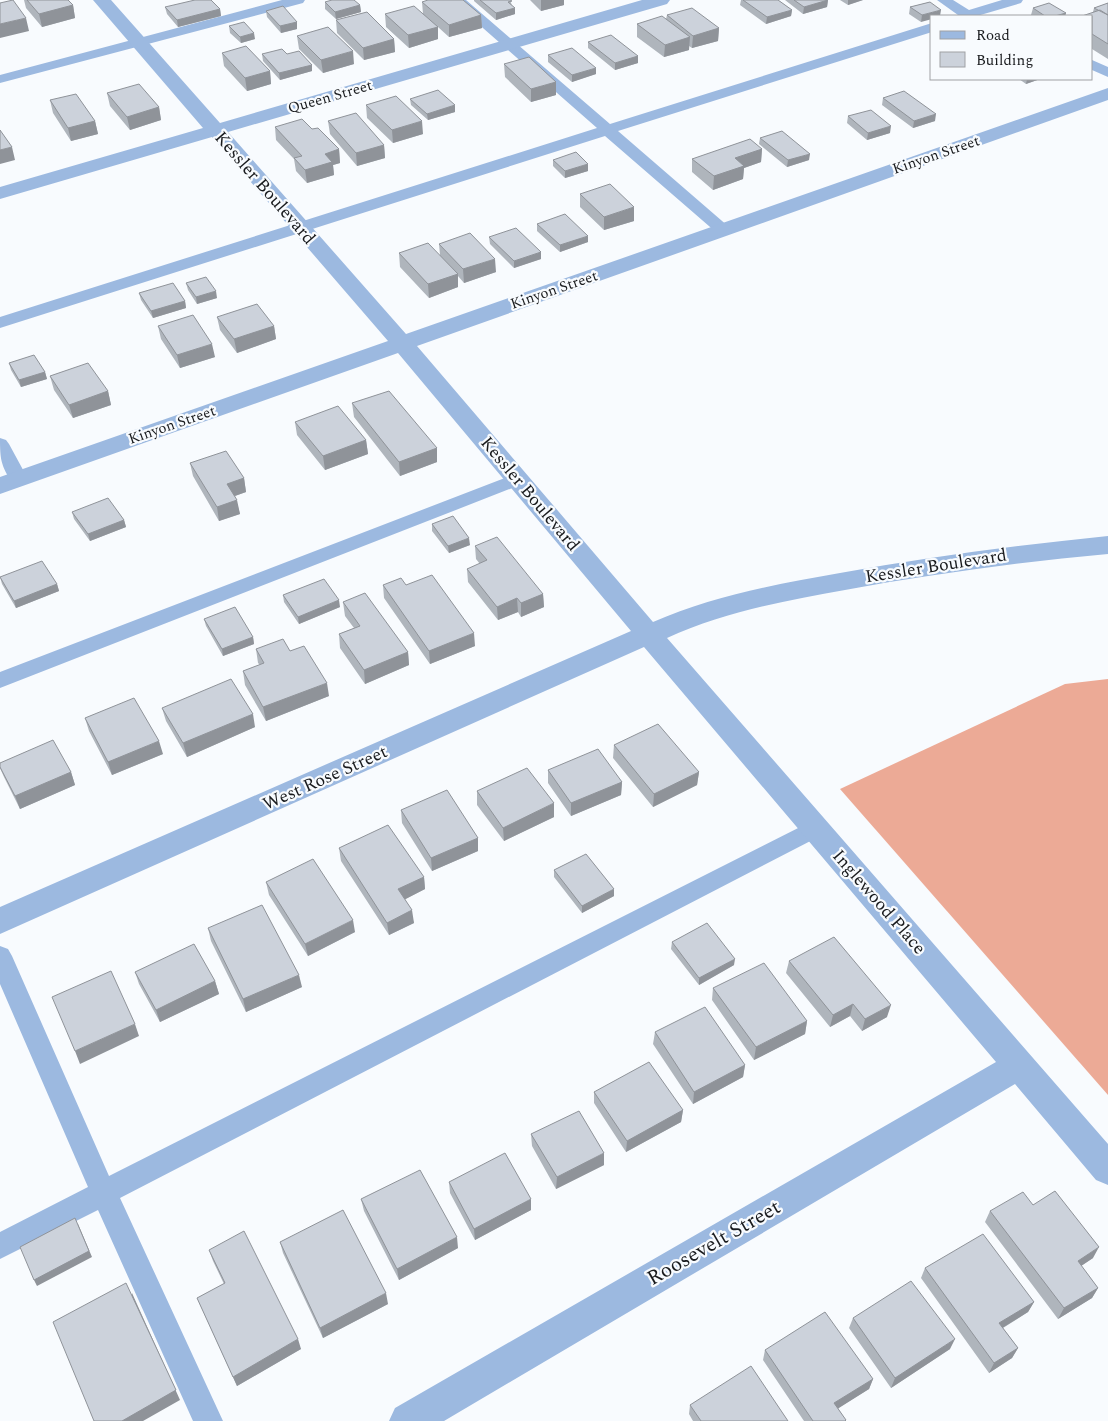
<svg xmlns="http://www.w3.org/2000/svg" width="1108" height="1421" font-family="Spectral,serif">
	<rect width="100%" height="100%" fill="#f8fbfe"/>
	<!-- forest -->
	<path fill="#ecaa96" d="M1108,679V1095L840,789L1065,684Z"/>
	<g fill="none" stroke-linecap="round" stroke-linejoin="round">
		<!-- service -->
		<path fill="#9cb9e0" fill-rule="evenodd" d="M282,0H305L303,3L0,83V75Z
			M451,0H466L610,124L932,23V32L618,131L729,227L731,230L729,233H717L605,136L0,328V317L597,128Z
			M937,0H953L969,10L1002,0H1023L1021,3L977,16H957L958,15Z
			M1092,60L1108,67V77L1092,70Z
			M0,438L6,440L9,444L28,479L26,483L19,485L12,483C1,465 0,460 0,438Z
			M518,473L525,475L527,479L525,483L0,688V672Z
			M816,819L824,822L827,828L824,834L120,1198L223,1421H193L98,1210L0,1259V1232L88,1187L0,984V946L8,949L12,956L109,1176Z"/>
		<!-- minor -->
		<path fill="#9cb9e0" fill-rule="evenodd" d="M93,0H111L220,123L642,0H670L667,4L228,132L406,334L1108,88V100L417,346L653,622C712,596 777,584 840,573C929,557 1018,545 1108,536V554C1020,562 932,574 845,590C784,601 724,612 667,638L1108,1144V1185L1096,1180L1015,1084L444,1421H389L395,1408L996,1062L644,647L0,934V907L631,631L398,353L0,494V477L388,341L212,137L0,199V187L203,128Z"/>
	</g>
	<!-- wall -->
	<path fill="#afb5bc" d="M24,0H68L73,5L75,18L42,27L26,8Z
		M474,0H510L515,14L496,20L474,1Z
		M530,0H564V5L541,11Z
		M741,0H778L792,10L791,16L766,24L740,5Z
		M785,0H828L827,7L803,14Z
		M840,0H863L848,5Z
		M325,2L360,5L361,12L336,19L325,9Z
		M422,2L481,15L482,28L449,37L438,27V39L409,48L386,27L385,14H423Z
		M930,2L921,22L909,14L910,7Z
		M1108,3V59L1092,49V16L1094,8Z
		M165,7L220,9L221,16L178,27L167,14Z
		M1033,8L1066,13L1065,16H1034L1031,15Z
		M266,11L297,22V29L281,33L267,17Z
		M667,15L719,28L718,41L692,48L689,46V50L664,57L637,37V24L666,19Z
		M336,20L394,39L395,52L364,60L337,33Z
		M229,26L255,39L241,43L230,33Z
		M297,36L354,64L323,73L299,49Z
		M588,42L638,56V63L615,70L588,48Z
		M222,53L270,71L271,84L247,91L224,66Z
		M262,54L312,65V71L280,80L263,61Z
		M548,55L596,74L572,82L548,62Z
		M504,64L556,95L531,102L505,77Z
		M1019,79H1040L1026,84Z
		M107,93L159,107L161,120L130,130L110,106Z
		M883,98L935,121L913,128L882,105Z
		M410,99L455,112L428,120L411,105Z
		M50,100L95,121L98,134L71,141L53,113Z
		M366,105L423,134L393,143L367,118Z
		M848,116L890,133L867,140L847,123Z
		M328,121L384,145L385,158L357,166L330,134Z
		M275,127L312,129L339,149L340,163L333,165L334,175L307,183L296,171L294,159L276,140Z
		M760,138L809,160L787,167L759,144Z
		M762,149L761,162L744,168L743,179L713,190L692,172V159Z
		M553,160L588,171L565,178L553,166Z
		M580,194L634,221L604,230L580,207Z
		M537,224L588,242L560,252L537,231Z
		M489,237L541,252V259L514,268L490,244Z
		M439,244L496,272L464,283L458,276V287L429,298L400,267L399,253L440,255Z
		M186,283L217,298L197,304L188,290Z
		M139,293L185,301L186,308L153,318L141,300Z
		M217,317L274,326L276,339L237,353L220,330Z
		M158,326L215,357L180,368L161,339Z
		M9,363L45,372L47,379L21,387L11,370Z
		M50,376L108,391L111,405L73,418L54,390Z
		M352,403L437,448V462L400,476L354,417Z
		M295,422L366,440L368,454L325,470L297,435Z
		M190,463L244,478L246,492L235,496L240,514L219,521L193,476Z
		M72,512L124,520L126,527L90,541L74,519Z
		M432,524L470,545L449,553L432,531Z
		M475,546L543,594L544,607L521,617L518,612L498,620L468,582L467,569L480,564L476,559Z
		M0,577L57,584L59,591L16,608L2,584Z
		M383,585H406L475,646L430,664L384,598Z
		M283,595L340,607L299,624L284,602Z
		M343,602L408,652L409,665L365,684L340,648L339,634L354,628L345,616Z
		M204,619L253,637L254,644L223,656L206,626Z
		M256,649L329,696L266,721L245,685L243,671L260,665L258,663Z
		M162,708L255,727L187,757L166,721Z
		M85,718L163,754L112,775L89,731Z
		M614,745L699,772L697,785L653,807L613,758Z
		M0,763L71,772L75,785L20,809L4,777L0,768Z
		M548,770L622,782L621,795L571,816L548,783Z
		M477,791L554,817L504,841L477,805Z
		M401,810L478,838V851L432,871L402,823Z
		M339,848L424,877L425,889L405,899L414,923L389,935L341,861Z
		M554,870L614,896L582,913L554,877Z
		M266,882L355,932L308,956L269,895Z
		M208,928L302,987L246,1012L211,941Z
		M672,942L734,965L699,985L671,949Z
		M789,961L887,1017L862,1031L850,1016L830,1027L786,973Z
		M135,972L215,981L219,994L160,1022L139,984Z
		M713,988L807,1021L805,1034L754,1060L712,1000Z
		M655,1032L745,1065L743,1077L693,1104L653,1044Z
		M594,1092L683,1110L681,1122L626,1152L594,1103Z
		M531,1134L604,1165L556,1189L532,1146Z
		M449,1182L531,1210L475,1240L450,1193Z
		M361,1199L458,1248L399,1280L364,1211Z
		M1033,1205L1093,1258L1081,1266L1098,1288L1092,1298L1058,1319L985,1222L990,1211Z
		M280,1242L388,1304L323,1338L283,1253Z
		M209,1250L301,1349L237,1386L197,1298L224,1284L213,1261Z
		M925,1268L1034,1302L1028,1312L1003,1328L1018,1348L1012,1358L989,1373L921,1278Z
		M853,1318L950,1349L891,1388L849,1328Z
		M765,1350L873,1379L869,1389L838,1408L846,1421H804L763,1360Z
		M690,1405L788,1421H693L689,1414Z"/>
	<!-- shaded-wall -->
	<path fill="#8f9399" d="M541,0H564V5L541,11Z
		M828,0L827,7L803,14L804,7Z
		M848,0H863L848,5Z
		M73,5L75,18L42,27L39,14Z
		M360,5L361,12L336,19L335,12Z
		M515,8V14L496,20V13Z
		M220,9L221,16L178,27L177,20Z
		M792,10L791,16L766,24L767,17Z
		M941,10L940,16H932V19L921,22L922,15Z
		M1066,13L1065,16H1055Z
		M481,15L482,28L449,37V25Z
		M26,18L29,31L0,38V24Z
		M297,22V29L281,33L280,26Z
		M438,27V39L409,48L408,35Z
		M719,28L718,41L692,48L693,36Z
		M254,33L255,39L241,43L240,37Z
		M690,37L689,50L664,57L665,45Z
		M394,39L395,52L364,60L363,48Z
		M353,51L354,64L323,73L321,60Z
		M638,56V63L615,70V63Z
		M312,65V71L280,80L279,73Z
		M596,68V74L572,82V75Z
		M270,71L271,84L247,91L245,78Z
		M1027,79H1040L1026,84Z
		M556,82V95L531,102V89Z
		M455,105V112L428,120L427,114Z
		M159,107L161,120L130,130L127,117Z
		M936,114L935,121L913,128L914,121Z
		M95,121L98,134L71,141L68,128Z
		M422,121L423,134L393,143L392,130Z
		M891,126L890,133L867,140L868,133Z
		M384,145L385,158L357,166L356,153Z
		M12,147L15,160L0,164V150Z
		M339,149L340,163L333,165L334,175L307,183L305,170L325,154Z
		M762,149L761,162L744,168L743,179L713,190L714,176L735,158Z
		M810,154L809,160L787,167L788,160Z
		M588,164V171L565,178V171Z
		M634,207V221L604,230V217Z
		M588,236V242L560,252V245Z
		M541,252V259L514,268V261Z
		M495,259L496,272L464,283L463,269Z
		M458,274V287L429,298L428,284Z
		M216,291L217,298L197,304L196,297Z
		M185,301L186,308L153,318L151,311Z
		M274,326L276,339L237,353L234,339Z
		M212,344L215,357L180,368L177,355Z
		M45,372L47,379L21,387L19,380Z
		M108,391L111,405L73,418L69,405Z
		M366,440L368,454L325,470L323,456Z
		M437,448V462L400,476L399,462Z
		M244,478L246,492L229,498L227,484Z
		M237,500L240,514L219,521L217,507Z
		M124,520L126,527L90,541L88,534Z
		M469,538L470,545L449,553L448,546Z
		M57,584L59,591L16,608L14,601Z
		M543,594L544,607L521,617V603Z
		M517,598L518,612L498,620L497,607Z
		M339,600L340,607L299,624L298,617Z
		M474,633L475,646L430,664L429,651Z
		M253,637L254,644L223,656L222,649Z
		M408,652L409,665L365,684L364,670Z
		M327,683L329,696L266,721L263,707Z
		M253,714L255,727L187,757L183,743Z
		M159,741L163,754L112,775L108,762Z
		M71,772L75,785L20,809L15,796Z
		M699,772L697,785L653,807L654,794Z
		M622,782L621,795L571,816V803Z
		M554,803V817L504,841L503,828Z
		M478,838V851L432,871L431,858Z
		M424,877L425,889L400,902L398,889Z
		M614,889V896L582,913V906Z
		M412,910L414,923L389,935L387,923Z
		M353,920L355,932L308,956L305,944Z
		M735,959L734,965L699,985V978Z
		M299,975L302,987L246,1012L243,999Z
		M215,981L219,994L160,1022L156,1010Z
		M853,1004L850,1016L830,1027L833,1015Z
		M891,1005L887,1017L862,1031L865,1019Z
		M807,1021L805,1034L754,1060L756,1047Z
		M135,1024L139,1036L80,1064L75,1051Z
		M745,1065L743,1077L693,1104L694,1092Z
		M683,1110L681,1122L626,1152L627,1141Z
		M604,1153V1165L556,1189L557,1177Z
		M531,1199V1210L475,1240L474,1229Z
		M78,1224L92,1257L37,1286L34,1280Z
		M457,1237L458,1248L399,1280L397,1269Z
		M1099,1247L1093,1258L1072,1272L1078,1261Z
		M1098,1288L1092,1298L1058,1319L1064,1308Z
		M132,1293L180,1400L143,1421H122Z
		M386,1293L388,1304L323,1338L320,1328Z
		M1034,1302L1028,1312L994,1333L999,1323Z
		M298,1339L301,1349L237,1386L233,1377Z
		M955,1339L950,1349L891,1388L895,1378Z
		M1018,1348L1012,1358L989,1373L994,1363Z
		M873,1379L869,1389L831,1413L834,1403Z"/>
	<!-- building -->
	<path fill="#ccd2db" stroke="#8f9399" d="M13,0L26,18L0,24V3Z
		M27,0H68L73,5L39,14Z
		M195,0H211L220,9L177,20L165,7Z
		M332,0H354L360,5L335,12L325,2Z
		M428,0H463L481,15L449,25L422,2Z
		M480,0H510L512,1L508,2L515,8L496,13Z
		M743,0H778L792,10L767,17Z
		M794,0H828L804,7Z
		M930,2L941,10L922,15L910,7Z
		M1049,3L1066,13L1055,16H1045L1033,8Z
		M1108,3V15L1094,8Z
		M283,6L297,22L280,26L266,11Z
		M414,6L438,27L408,35L385,14Z
		M692,8L719,28L693,36L667,15Z
		M1100,10L1108,15V44L1092,34V16H1082Z
		M367,12L394,39L363,48L336,20Z
		M662,16L690,37L665,45L637,24Z
		M244,22L254,33L240,37L229,26Z
		M328,27L353,51L321,60L297,36Z
		M611,35L638,56L615,63L588,42Z
		M246,46L270,71L245,78L222,53Z
		M572,48L596,68L572,75L548,55Z
		M282,49L287,54L299,51L312,65L279,73L262,54Z
		M529,57L556,82L531,89L504,64Z
		M139,84L159,107L127,117L107,93Z
		M438,90L455,105L427,114L410,99Z
		M904,91L936,114L914,121L883,98Z
		M76,94L95,121L68,128L50,100Z
		M396,96L422,121L392,130L366,105Z
		M871,110L891,126L868,133L848,116Z
		M356,113L384,145L356,153L328,121Z
		M302,119L312,129L318,128L339,149L325,154L332,162L305,170L294,158L302,156L275,127Z
		M0,130L12,147L0,150Z
		M782,131L810,154L788,160L760,138Z
		M750,139L762,149L735,158L744,166L714,176L692,159Z
		M576,152L588,164L565,171L553,160Z
		M610,184L634,207L604,217L580,194Z
		M565,214L588,236L560,245L537,224Z
		M516,228L541,252L514,261L489,237Z
		M470,233L495,259L463,269L439,244Z
		M428,243L458,274L428,284L399,253Z
		M206,277L216,291L196,297L186,283Z
		M173,283L185,301L151,311L139,293Z
		M257,304L274,326L234,339L217,317Z
		M193,315L212,344L177,355L158,326Z
		M34,355L45,372L19,380L9,363Z
		M88,363L108,391L69,405L50,376Z
		M389,391L437,448L399,462L352,403Z
		M338,406L366,440L323,456L295,422Z
		M226,451L244,478L227,484L237,500L217,507L190,463Z
		M108,498L124,520L88,534L72,512Z
		M453,516L469,538L448,546L432,524Z
		M497,537L543,594L521,603L517,598L497,607L467,569L487,560L475,546Z
		M42,561L57,584L14,601L0,577Z
		M432,575L474,633L429,651L383,585L401,578L406,585Z
		M324,579L339,600L298,617L283,595Z
		M365,593L408,652L364,670L339,634L360,626L343,602Z
		M235,607L253,637L222,649L204,619Z
		M283,639L290,651L304,646L327,683L263,707L243,671L264,663L256,649Z
		M231,679L253,714L183,743L162,708Z
		M134,698L159,741L108,762L85,718Z
		M658,724L699,772L654,794L614,745Z
		M53,740L71,772L15,796L0,767V763Z
		M598,749L622,782L571,803L548,770Z
		M527,768L554,803L503,828L477,791Z
		M447,790L478,838L431,858L401,810Z
		M388,825L424,877L398,889L412,910L387,923L339,848Z
		M586,854L614,889L582,906L554,870Z
		M313,859L353,920L305,944L266,882Z
		M262,905L299,975L243,999L208,928Z
		M707,923L735,959L699,978L672,942Z
		M834,937L891,1005L865,1019L853,1004L833,1015L789,961Z
		M194,944L215,981L156,1010L135,972Z
		M764,963L807,1021L756,1047L713,988Z
		M111,971L135,1024L75,1051L52,997Z
		M705,1007L745,1065L694,1092L655,1032Z
		M649,1062L683,1110L627,1141L594,1092Z
		M579,1111L604,1153L557,1177L531,1134Z
		M505,1153L531,1199L474,1229L449,1182Z
		M420,1170L457,1237L397,1269L361,1199Z
		M1055,1191L1099,1247L1078,1261L1098,1288L1064,1308L990,1211L1023,1192L1033,1205Z
		M343,1210L386,1293L320,1328L280,1242Z
		M75,1218L89,1251L34,1280L20,1247Z
		M244,1231L298,1339L233,1377L197,1298L225,1283L209,1250Z
		M983,1234L1034,1302L999,1323L1018,1348L994,1363L925,1268Z
		M911,1281L955,1339L895,1378L853,1318Z
		M126,1283L176,1390L122,1421H94L53,1322Z
		M825,1312L873,1379L834,1403L846,1420L845,1421H813L765,1350Z
		M751,1366L788,1421H701L690,1405Z"/>
	<g text-anchor="middle" dominant-baseline="central" stroke-width="4.5" stroke-linejoin="round" paint-order="stroke">
		<!-- far-street labels -->
		<g font-size="15" fill="#191b1e" stroke="#f8fbfe">
			<text transform="translate(330 97) rotate(-16)">Queen Street</text>
			<text transform="translate(936 155) rotate(-19)">Kinyon Street</text>
			<text transform="translate(554 290) rotate(-19)">Kinyon Street</text>
			<text transform="translate(172 425) rotate(-19)">Kinyon Street</text>
		</g>
		<!-- street labels -->
		<g font-size="18" fill="#191b1e" stroke="#f8fbfe">
			<text transform="translate(265 188) rotate(49)">Kessler Boulevard</text>
			<text transform="translate(530 494) rotate(50)">Kessler Boulevard</text>
			<text transform="translate(936 566) rotate(-9)">Kessler Boulevard</text>
			<text transform="translate(325 778) rotate(-24)">West Rose Street</text>
			<text transform="translate(879 902) rotate(49)">Inglewood Place</text>
		</g>
		<!-- near-street labels -->
		<g font-size="21" fill="#191b1e" stroke="#f8fbfe">
			<text transform="translate(714 1243) rotate(-30)">Roosevelt Street</text>
		</g>
	</g>
	<!-- legend -->
	<rect x="930" y="15" width="162" height="65" fill="#f8fbfe" stroke="#9fa1a4"/>
	<rect x="940" y="31" width="25" height="8" fill="#9cb9e0" stroke="#9fa1a4"/>
	<text x="976" y="40" font-size="15" fill="#191b1e">Road</text>
	<rect x="940" y="52" width="25" height="15" fill="#ccd2db" stroke="#9fa1a4"/>
	<text x="976" y="65" font-size="15" fill="#191b1e">Building</text>
</svg>
